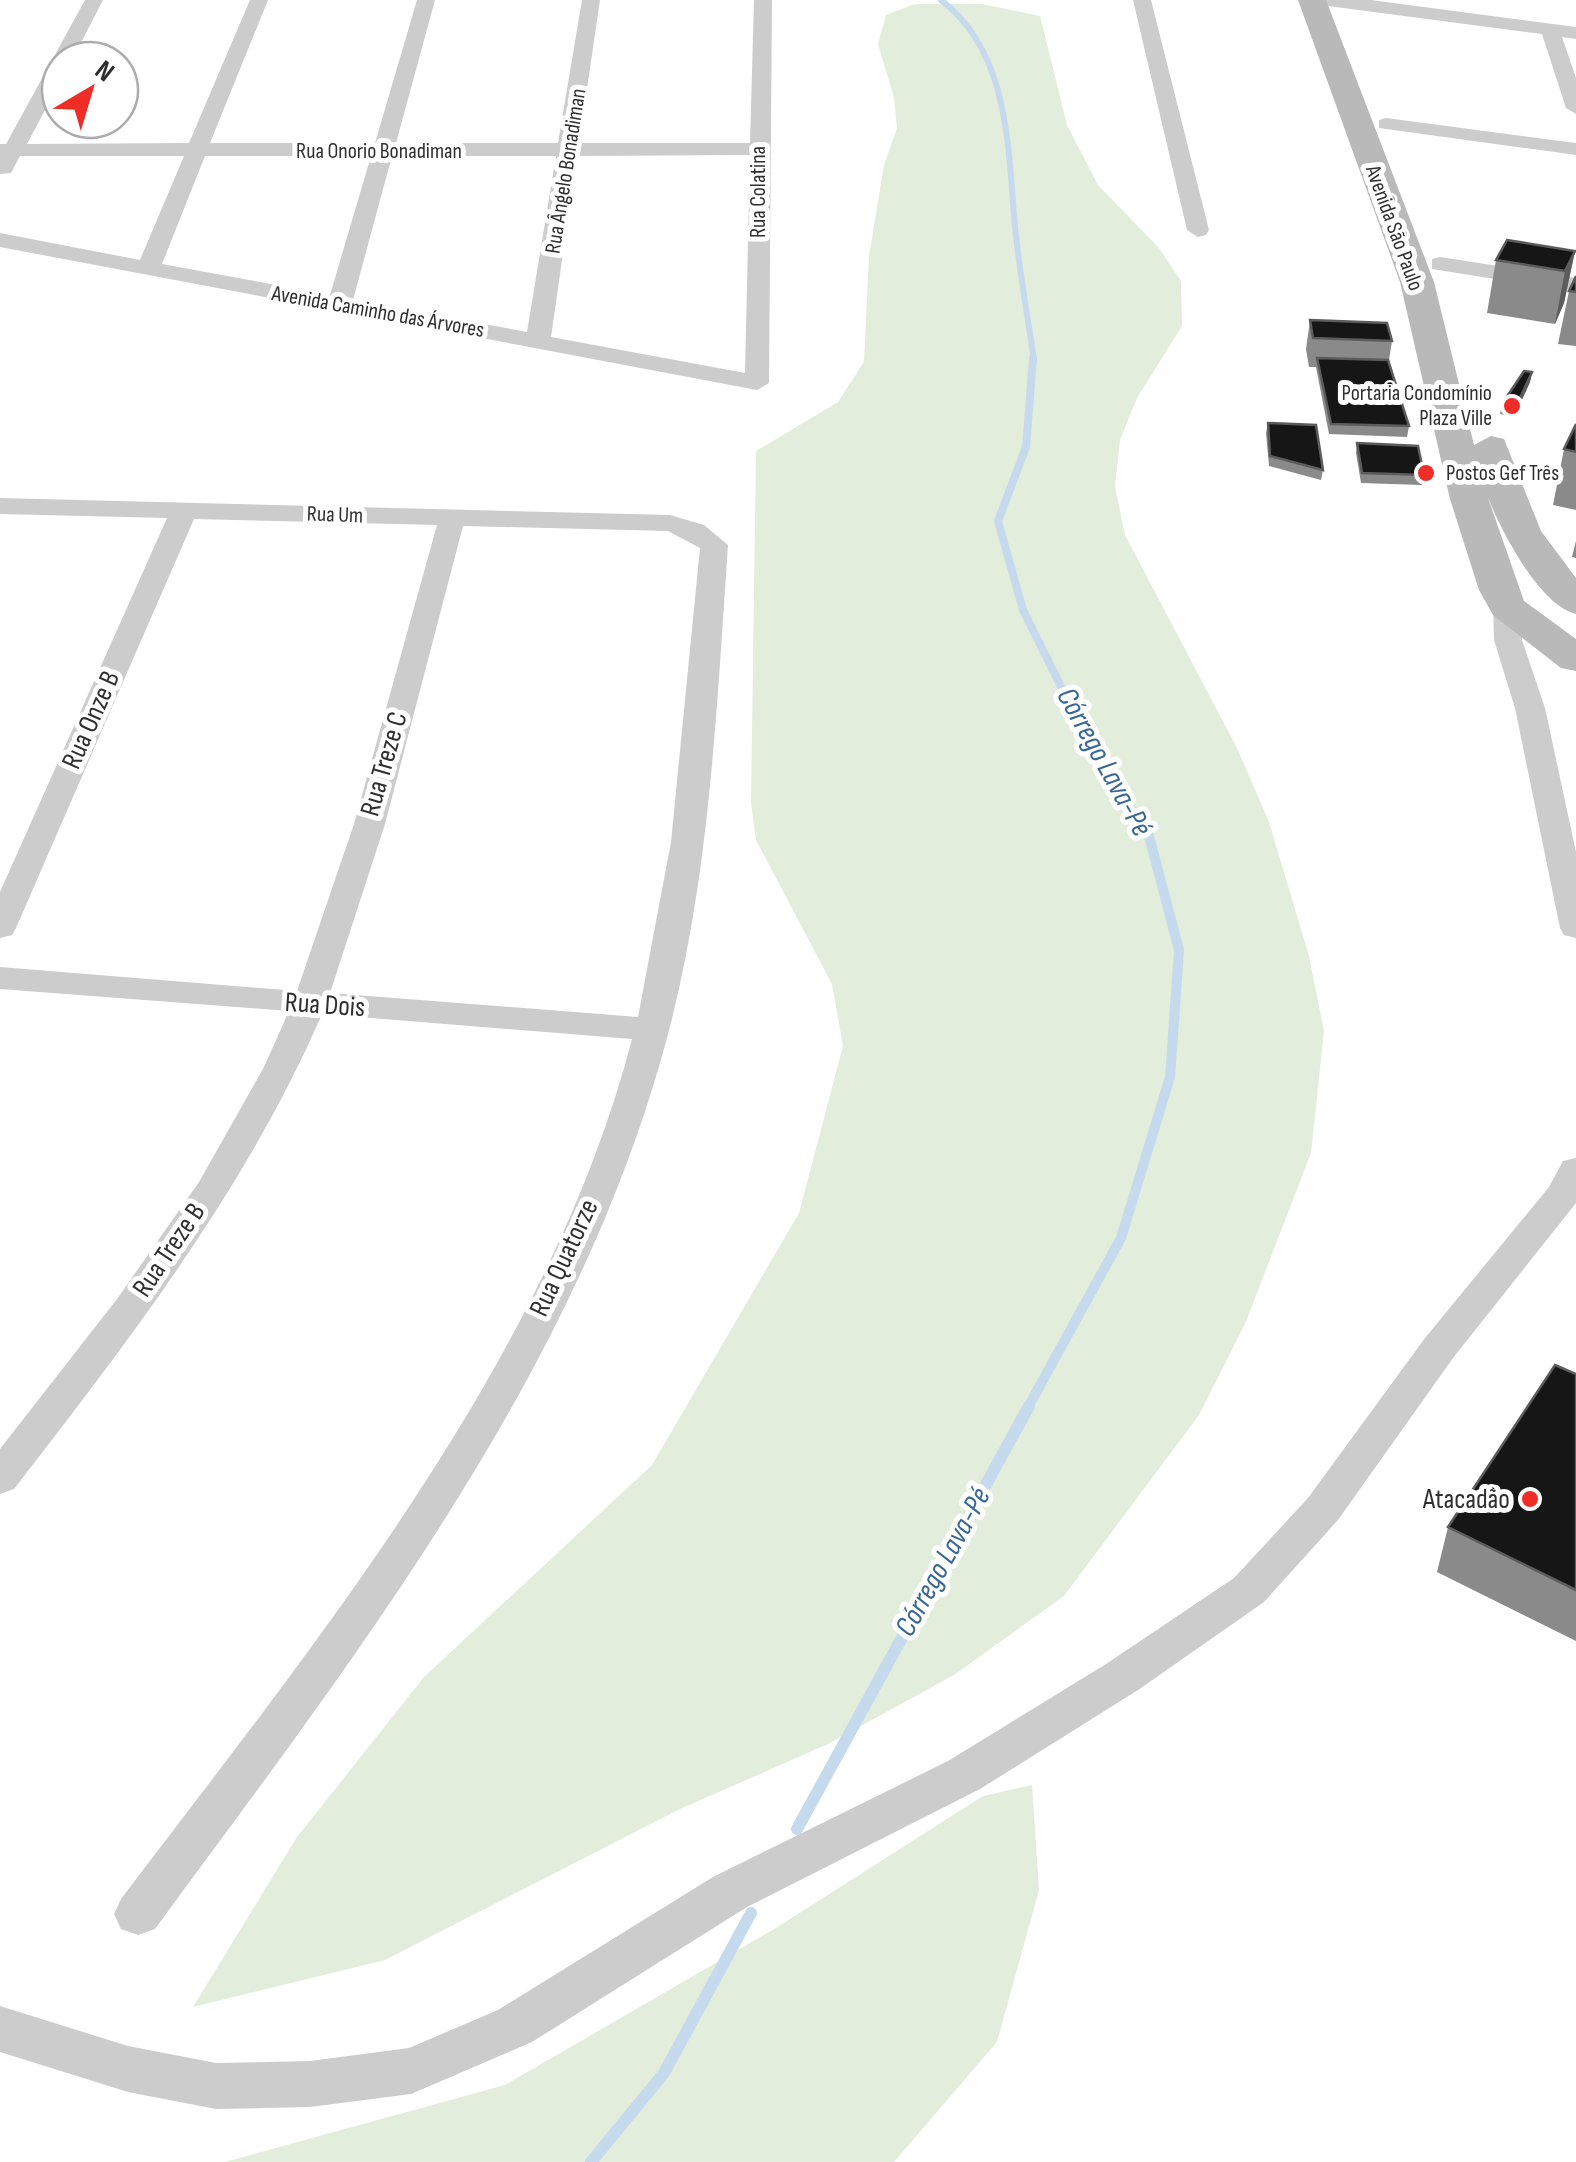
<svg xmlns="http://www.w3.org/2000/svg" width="1576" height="2162" font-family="'Sofia Sans Condensed',sans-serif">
	<rect width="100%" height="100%" fill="#fff"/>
	<!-- green -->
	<path fill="#e3eddb" d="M915,4H982L1040,16L1067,125L1098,185L1159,248L1181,281L1182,326L1137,398L1120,440L1115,486L1125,535L1237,748L1269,822L1309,956L1324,1031L1311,1153L1245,1324L1199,1415L1064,1596L954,1675L828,1744L678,1810L385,1960L193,2007L297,1837L424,1677L652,1465L799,1213L843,1046L832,984L756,840L751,803L756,451L838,402L864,362L869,256L884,165L897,128L894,98L878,44L886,15Z
		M1032,1785L1039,1890L997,2042L894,2162H225L505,2085L776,1928L983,1796Z"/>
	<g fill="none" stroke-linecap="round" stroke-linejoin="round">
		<!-- stream-far3 -->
		<path stroke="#c6daee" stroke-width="6" d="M941,0C1007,50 1008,141 1014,216C1018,264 1027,312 1034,360"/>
		<!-- stream-far2 -->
		<path stroke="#c6daee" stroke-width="8" d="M1033,358L1026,447L998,521L1023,610L1076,717L1139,820"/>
		<!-- stream-far1 -->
		<path stroke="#c6daee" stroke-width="10" d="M1027,1409L1121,1238L1170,1077L1179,950L1149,836L1138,817"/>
		<!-- stream -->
		<path stroke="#c6daee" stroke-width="12" d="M797,1829L1029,1406
			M591,2162L664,2073L751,1913"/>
		<!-- street -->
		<path fill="#ccc" fill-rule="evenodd" d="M85,0H103L72,60H60V82L27,144L189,143L250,0H268L210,143H375L417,0H435L396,143H558L582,0H600L579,143H750L754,0H772L769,383L757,390L0,247V233L140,260L184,156H20L11,173L0,174V144H6ZM750,155L745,373L551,337L577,156ZM205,156H371L330,295L162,264ZM392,156H556L527,332L353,300Z
			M1133,0H1151L1209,230L1206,235L1198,237L1187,230Z
			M1319,0H1371L1576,27V39L1562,37L1576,78V114L1566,108L1542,34L1328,6Z
			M1386,118L1576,143V155L1379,128V120Z
			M1440,257L1576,278V292L1432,269V259Z
			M0,498L670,515L704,525L728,545C716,718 709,896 660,1063C567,1386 351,1662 155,1929L138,1935L121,1929L114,1914L121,1899C317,1640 549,1359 632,1039L322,1014C246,1189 130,1339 14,1489L0,1494V1449L117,1299L199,1182L264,1067L289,1011L0,989V967L297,991L354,824L437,525L194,519L16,928L12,935L0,938V892L167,518L0,514ZM463,526L668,531L700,548L671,842L638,1017L330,993L385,824Z
			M1507,599L1521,607L1522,640L1545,708L1576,852V938L1564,935L1560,928L1515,708L1494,640L1493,607Z
			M1576,1158V1203L1453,1358L1338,1520L1264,1602L1138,1690L980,1789L747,1907L532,2042L411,2094L310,2107L216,2109L128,2092L0,2052V2006L128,2046L216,2063L310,2061L409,2048L498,2010L713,1877L948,1761L1106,1664L1234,1578L1308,1498L1425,1338L1549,1187L1563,1161Z"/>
		<!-- secondary -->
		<path fill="#b9b9b9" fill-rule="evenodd" d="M1298,0H1326L1434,282L1474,445L1491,436L1504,439L1541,531L1576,578V614C1539,605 1500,529 1487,495L1524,601L1576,639V671L1561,668L1493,615L1479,590L1450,499L1400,282Z"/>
	</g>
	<!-- wall -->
	<path fill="#8a8a8a" d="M1575,251L1564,303L1555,324L1487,313L1496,260Z
		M1576,276V346L1558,344L1569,291Z
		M1310,320L1392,341L1389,360L1409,426L1407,437L1329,434L1316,367H1309L1306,349Z
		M1532,372L1530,382L1514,417L1500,414L1502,404Z
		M1268,423L1323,470L1321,480L1269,466L1266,433Z
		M1576,424V510L1553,505L1564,449Z
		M1357,443L1424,475L1422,485L1361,483L1356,453Z
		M1576,541V558L1572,557Z
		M1576,1374V1641L1437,1572L1448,1527Z"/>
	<!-- shaded-wall -->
	<path fill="#5c5c5c" d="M1575,251L1564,303L1555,324L1565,271Z
		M1532,372L1530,382L1514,417L1516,407Z"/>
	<!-- building -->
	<path fill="#161616" stroke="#5c5c5c" stroke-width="2.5" d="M1507,240L1575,251L1565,271L1496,260Z
		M1576,276V292L1569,291Z
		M1310,320L1387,323L1392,341L1313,338Z
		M1317,358L1388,360L1409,426L1331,424Z
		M1524,371L1532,372L1516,407L1502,404Z
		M1268,423L1316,425L1323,470L1270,456Z
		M1576,424V452L1564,449Z
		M1357,443L1418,446L1424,475L1362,473Z
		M1555,1365L1576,1374V1590L1448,1527Z"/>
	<!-- markers -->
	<g fill="#ef2d27" stroke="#fff" stroke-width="4">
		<circle cx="1512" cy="406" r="10"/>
		<circle cx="1426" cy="473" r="10"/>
		<circle cx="1530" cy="1499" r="10"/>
	</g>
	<g text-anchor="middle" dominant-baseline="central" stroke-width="10" stroke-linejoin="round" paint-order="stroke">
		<!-- far-street labels -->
		<g font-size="22" fill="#2f2f2f" stroke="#fff">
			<text x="379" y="151">Rua Onorio Bonadiman</text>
			<text transform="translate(566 171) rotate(-81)">Rua Ângelo Bonadiman</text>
			<text transform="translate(758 192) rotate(-90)">Rua Colatina</text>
			<text transform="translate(1394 228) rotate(70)">Avenida São Paulo</text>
			<text transform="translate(378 312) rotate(10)">Avenida Caminho das Árvores</text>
			<text transform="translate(335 515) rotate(2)">Rua Um</text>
		</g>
		<!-- far-poi labels -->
		<g font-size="22" fill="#2f2f2f" stroke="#fff" text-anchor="end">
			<text x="1492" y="393">Portaria Condomínio<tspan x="1492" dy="25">Plaza Ville</tspan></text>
			<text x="1446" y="473" text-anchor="start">Postos Gef Três</text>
		</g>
		<!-- street labels -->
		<g font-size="28" fill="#2f2f2f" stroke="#fff">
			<text transform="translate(91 720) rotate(-66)">Rua Onze B</text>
			<text transform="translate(384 764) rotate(-74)">Rua Treze C</text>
			<text transform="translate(325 1005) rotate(4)">Rua Dois</text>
			<text transform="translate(169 1250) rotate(-56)">Rua Treze B</text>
			<text transform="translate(564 1258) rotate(-65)">Rua Quatorze</text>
		</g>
		<!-- poi labels -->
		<g font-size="28" fill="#2f2f2f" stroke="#fff" text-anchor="end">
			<text x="1510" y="1499">Atacadão</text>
		</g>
		<!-- water labels -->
		<g font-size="30" font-style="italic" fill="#376796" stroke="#fff">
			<text transform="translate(1104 762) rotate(61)">Córrego Lava-Pé</text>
			<text transform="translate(943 1562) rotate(-61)">Córrego Lava-Pé</text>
		</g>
	</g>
	<!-- north arrow -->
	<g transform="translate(90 90) rotate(38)"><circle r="48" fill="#ffffff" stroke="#acacac" stroke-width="2.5"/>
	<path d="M0-8L18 38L0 25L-18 38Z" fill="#ef2d27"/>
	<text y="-15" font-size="28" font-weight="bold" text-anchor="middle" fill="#2f2f2f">N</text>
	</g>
</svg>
